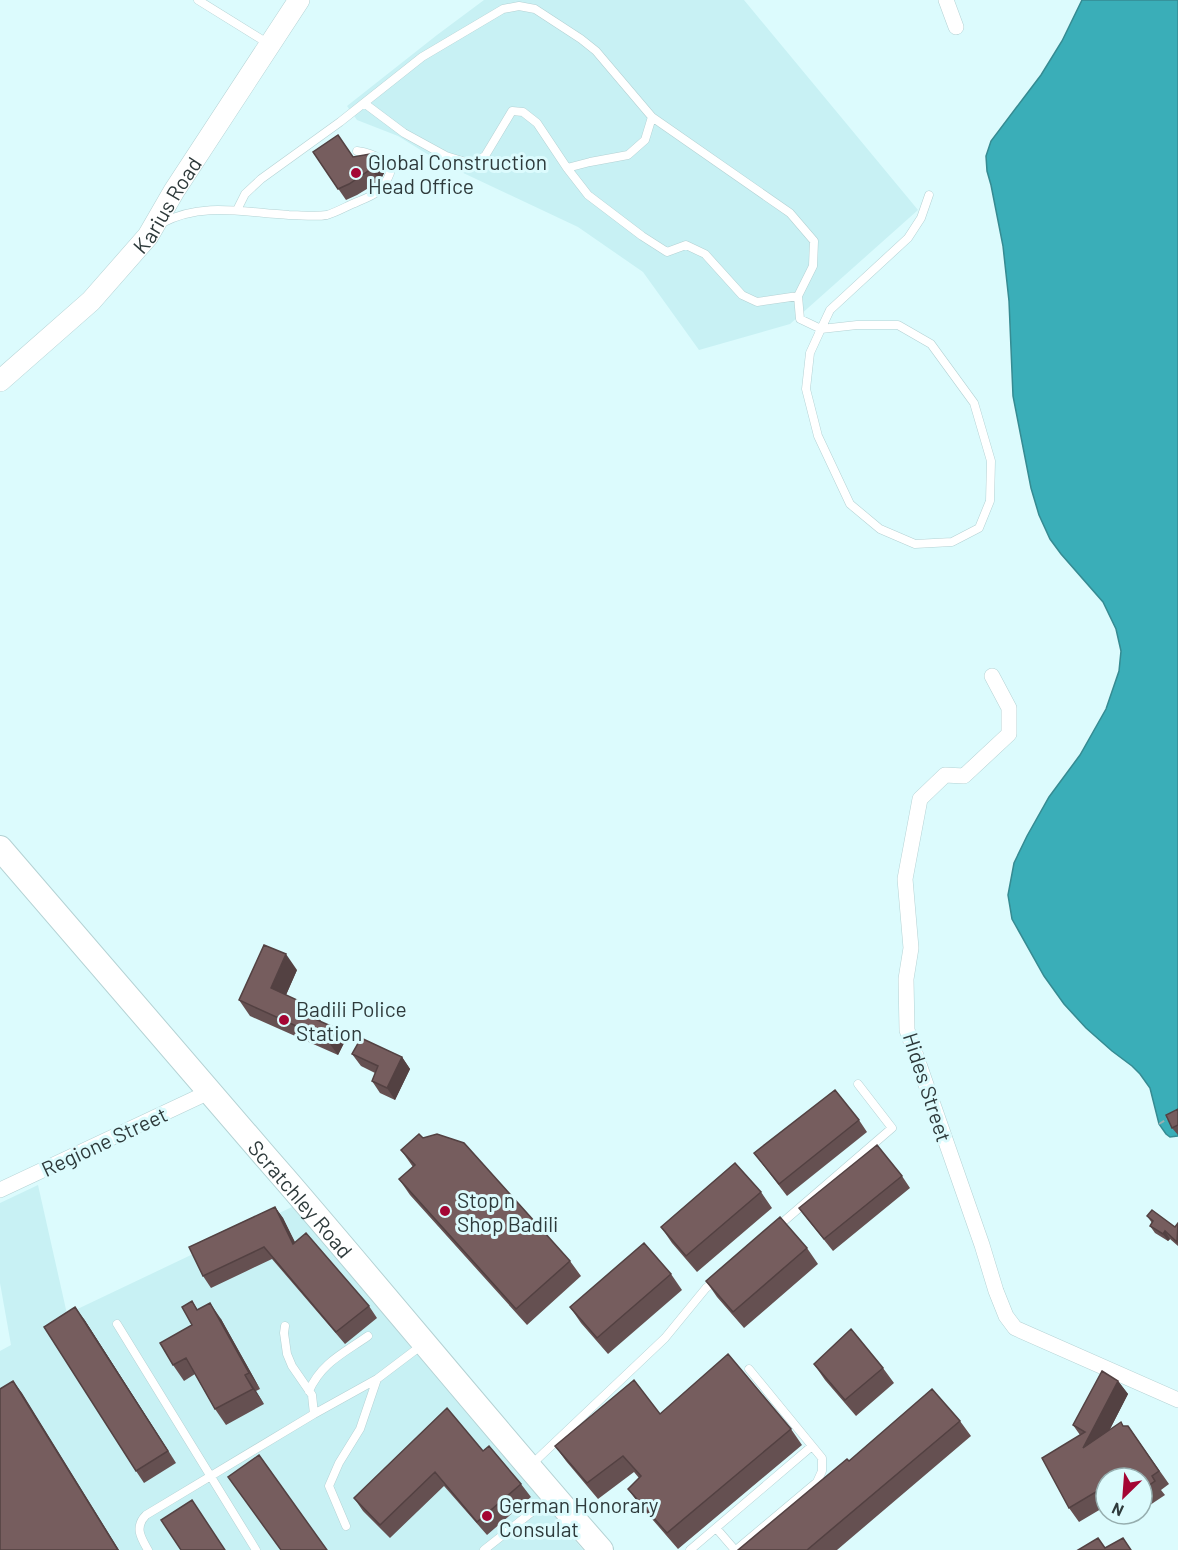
<svg xmlns="http://www.w3.org/2000/svg" width="1178" height="1550" font-family="Barlow,sans-serif">
	<rect width="100%" height="100%" fill="#dcfbfd"/>
	<!-- built -->
	<path fill="#c8f1f4" d="M484,0H744L918,210L790,324L699,350L643,272L578,227L440,162L398,136L357,120L347,106L437,35Z
		M38,1185L67,1314L294,1206L583,1550H0V1351L11,1345L0,1283V1203Z"/>
	<!-- water -->
	<path fill="#3aaeb8" stroke="#368b92" stroke-width="1.5" d="M1082,0H1178V1136L1170,1137L1166,1134L1159,1124L1150,1088L1140,1074L1132,1066L1112,1051L1086,1028L1064,1004L1044,976L1012,919L1008,895L1014,863L1027,836L1049,797L1080,755L1106,709L1119,671L1121,651L1116,629L1103,602L1061,554L1050,539L1039,515L1031,488L1013,396L1009,301L1003,246L991,185L987,171L986,156L991,141L1041,75L1062,41Z"/>
	<g fill="none" stroke-linecap="round" stroke-linejoin="round">
		<defs>
			<path id="lane" d="M198,0L269,44
				M364,103L404,133L446,156L472,164L485,156L512,111L523,112L537,123L567,168L588,195L642,236L667,252L686,245L705,254L742,295L757,302L798,296
				M567,168L590,162L628,155L645,140L652,117
				M237,210L245,194L261,179L340,122L422,57L503,9L519,6L535,9L581,39L596,51L652,117L790,213L814,241L813,266L798,296L800,319L821,329L857,325H898L931,344L974,403L991,461L990,501L979,528L952,542L915,544L880,529L850,504L818,436L806,389L810,353L821,329L830,310L908,238L921,218L929,195
				M162,223C203,201 246,213 289,215C301,215 315,217 327,215C337,212 347,206 357,202C374,195 383,192 390,173C386,158 371,153 357,151
				M776,1228L892,1128L858,1084
				M117,1324L256,1550
				M285,1326L284,1333L287,1354L292,1366L312,1395L314,1414
				M309,1391C321,1363 344,1353 368,1336
				M531,1465L665,1338L706,1288L715,1281
				M346,1526L329,1486L339,1463L360,1429L377,1379
				M716,1528L735,1550
				M148,1550C141,1538 134,1527 146,1515L314,1414L377,1379L422,1345
				M484,1550L552,1496
				M690,1550L812,1446
				M736,1550L817,1482L822,1471V1458L749,1369"/>
			<path id="street" d="M946,0L956,27
				M992,676L1009,708V734L964,776L945,775L920,799L905,879L911,948L906,979L907,1030L982,1245L996,1291L1006,1316L1015,1328L1178,1400
				M0,1190L209,1092"/>
			<g id="secondary">
				<path id="s1" d="M0,381L91,301L148,236L174,191L299,0"/>
			</g>
			<g id="primary">
				<path id="s2" d="M0,848C94,958 189,1069 285,1179C391,1302 494,1428 601,1550"/>
			</g>
		</defs>
		<!-- lane casing -->
		<use href="#lane" stroke="#b4d2d4" stroke-width="9"/>
		<!-- street casing -->
		<use href="#street" stroke="#b4d2d4" stroke-width="16"/>
		<!-- secondary casing -->
		<use href="#secondary" stroke="#b4d2d4" stroke-width="22"/>
		<!-- primary casing -->
		<use href="#primary" stroke="#b4d2d4" stroke-width="26"/>
		<!-- path -->
		<path stroke="#98afb1" stroke-width="2" stroke-dasharray="6 3" stroke-linecap="butt" d="M1159,1124L1169,1118"/>
		<!-- lane -->
		<use href="#lane" stroke="#fff" stroke-width="8"/>
		<!-- street -->
		<use href="#street" stroke="#fff" stroke-width="15"/>
		<!-- secondary -->
		<use href="#secondary" stroke="#fff" stroke-width="21"/>
		<!-- primary -->
		<use href="#primary" stroke="#fff" stroke-width="24"/>
	</g>
	<!-- wall -->
	<path fill="#655051" d="M313,152L353,157L384,173L380,181L357,195L346,200Z
		M297,970L286,995L321,1022L333,1027L344,1043L338,1055L250,1016L239,1000Z
		M352,1054L402,1057L410,1069L395,1100L380,1093L372,1081L375,1073L361,1066Z
		M1178,1109V1135L1172,1128Z
		M859,1120L867,1132L787,1196L754,1153Z
		M423,1138L570,1261L581,1276L527,1325L410,1195L399,1179L413,1167L401,1150Z
		M902,1176L910,1188L833,1251L808,1220L799,1208Z
		M761,1192L772,1208L697,1272L672,1243L661,1227Z
		M275,1207L283,1218L295,1243L369,1306L377,1318L345,1344L272,1259L211,1288L203,1276Z
		M1147,1216L1175,1227L1178,1223V1246L1170,1239L1168,1241L1155,1233L1150,1226L1152,1223Z
		M807,1248L818,1264L744,1328L717,1297L706,1281Z
		M671,1274L682,1290L608,1354L581,1323L570,1307Z
		M192,1301L198,1310L221,1319L260,1389L256,1391L264,1404L226,1425L215,1409L195,1374L184,1381L173,1365L192,1325Z
		M84,1319L176,1463L144,1483L136,1471Z
		M814,1364L883,1368L894,1383L856,1416L825,1380Z
		M1118,1381L1128,1394L1109,1431L1124,1426H1128L1169,1484L1161,1490L1165,1495L1147,1507L1142,1500V1478H1106V1506L1079,1522L1069,1508L1080,1435L1073,1425Z
		M660,1414L791,1429L802,1445L678,1549L639,1504L628,1489L639,1478L634,1472L598,1499L566,1461L555,1446Z
		M960,1421L971,1436L837,1550H738L849,1461Z
		M483,1451L521,1484L531,1497L487,1535L444,1486L390,1538L363,1511L354,1498Z"/>
	<!-- shaded-wall -->
	<path fill="#534142" d="M370,154L384,173L380,181L371,169Z
		M286,954L297,970L282,1004L271,988Z
		M310,1006L321,1021L317,1031L306,1015Z
		M333,1027L344,1043L338,1055L327,1040Z
		M402,1057L410,1069L395,1100L387,1088Z
		M275,1207L283,1218L302,1256L293,1244Z
		M1165,1231L1170,1239L1168,1241L1163,1234Z
		M210,1303L221,1319L260,1389L249,1373Z
		M75,1307L84,1319L176,1463L168,1451Z
		M245,1375L256,1391L264,1404L253,1389Z
		M13,1381L22,1393L119,1550H118Z
		M1118,1381L1128,1394L1093,1462L1083,1448Z"/>
	<!-- building -->
	<path fill="#765d5e" stroke="#534142" stroke-width="1.5" d="M338,135L353,157L370,154L375,161L371,169L349,184L338,189L313,152Z
		M264,945L286,954L271,988L310,1006L306,1015L333,1027L327,1040L239,1000Z
		M361,1038L402,1057L387,1088L372,1081L378,1066L352,1054Z
		M835,1090L859,1120L779,1184L754,1153Z
		M1178,1109V1125L1172,1128L1166,1115Z
		M419,1134L423,1138L437,1134L464,1143L570,1261L516,1309L399,1179L415,1165L401,1150Z
		M877,1145L902,1176L824,1239L799,1208Z
		M735,1163L761,1192L686,1256L661,1227Z
		M275,1207L293,1244L306,1233L369,1306L336,1332L264,1247L203,1276L189,1247Z
		M1152,1210L1175,1227L1178,1223L1177,1242L1165,1231L1163,1234L1150,1226L1153,1221L1147,1216Z
		M780,1217L807,1248L733,1312L706,1281Z
		M644,1243L671,1274L597,1338L570,1307Z
		M192,1301L197,1310L210,1303L249,1373L245,1375L253,1389L215,1409L186,1358L173,1365L160,1343L192,1325L182,1307Z
		M75,1307L168,1451L136,1471L44,1327Z
		M851,1329L883,1368L845,1400L814,1364Z
		M728,1354L791,1429L667,1533L628,1489L641,1476L623,1456L587,1483L555,1446L634,1380L660,1414Z
		M1102,1371L1118,1381L1083,1448L1121,1422L1123,1426H1128L1159,1471L1152,1476L1155,1481L1142,1490V1478H1127L1125,1475L1119,1478H1106V1486L1069,1508L1042,1458L1085,1432L1073,1425Z
		M13,1381L118,1550H0V1389Z
		M932,1389L960,1421L807,1550H738L847,1459L849,1461Z
		M447,1408L483,1451L489,1446L521,1484L477,1522L435,1472L380,1525L354,1498Z
		M259,1455L327,1550H281L228,1477Z
		M192,1500L225,1550H181L161,1520Z
		M1098,1538L1105,1548L1123,1538L1131,1550H1078Z"/>
	<!-- markers -->
	<g fill="#a40634" stroke="#dcfbfd" stroke-width="2">
		<circle cx="356" cy="173" r="6"/>
		<circle cx="284" cy="1020" r="6"/>
		<circle cx="445" cy="1211" r="6"/>
		<circle cx="487" cy="1516" r="6"/>
	</g>
	<g text-anchor="middle" dominant-baseline="central" stroke-width="6" stroke-linejoin="round" paint-order="stroke">
		<!-- poi labels -->
		<g font-size="21" fill="#2e3a3b" stroke="#dcfbfd" text-anchor="start">
			<text x="368" y="161">Global Construction<tspan x="368" dy="24">Head Office</tspan></text>
			<text x="296" y="1008">Badili Police<tspan x="296" dy="24">Station</tspan></text>
			<text x="457" y="1199">Stop n<tspan x="457" dy="24">Shop Badili</tspan></text>
			<text x="499" y="1504">German Honorary<tspan x="499" dy="24">Consulat</tspan></text>
		</g>
		<!-- street labels -->
		<g font-size="21" fill="#2e3a3b" stroke="#dcfbfd">
			<text stroke="none"><textPath href="#s1" startOffset="244">Karius Road</textPath></text>
			<text transform="translate(928 1087) rotate(72)">Hides Street</text>
			<text transform="translate(104 1141) rotate(-25)">Regione Street</text>
			<text stroke="none"><textPath href="#s2" startOffset="462">Scratchley Road</textPath></text>
		</g>
	</g>
	<!-- north arrow -->
	<g transform="translate(1124 1496) rotate(205)"><circle r="28" fill="#dcfbfd" stroke="#96aeaf" stroke-width="1.5"/>
	<path d="M0-4.5L10 22L0 15L-10 22Z" fill="#a40634"/>
	<text y="-9" font-size="16" font-weight="bold" text-anchor="middle" fill="#2e3a3b">N</text>
	</g>
</svg>
